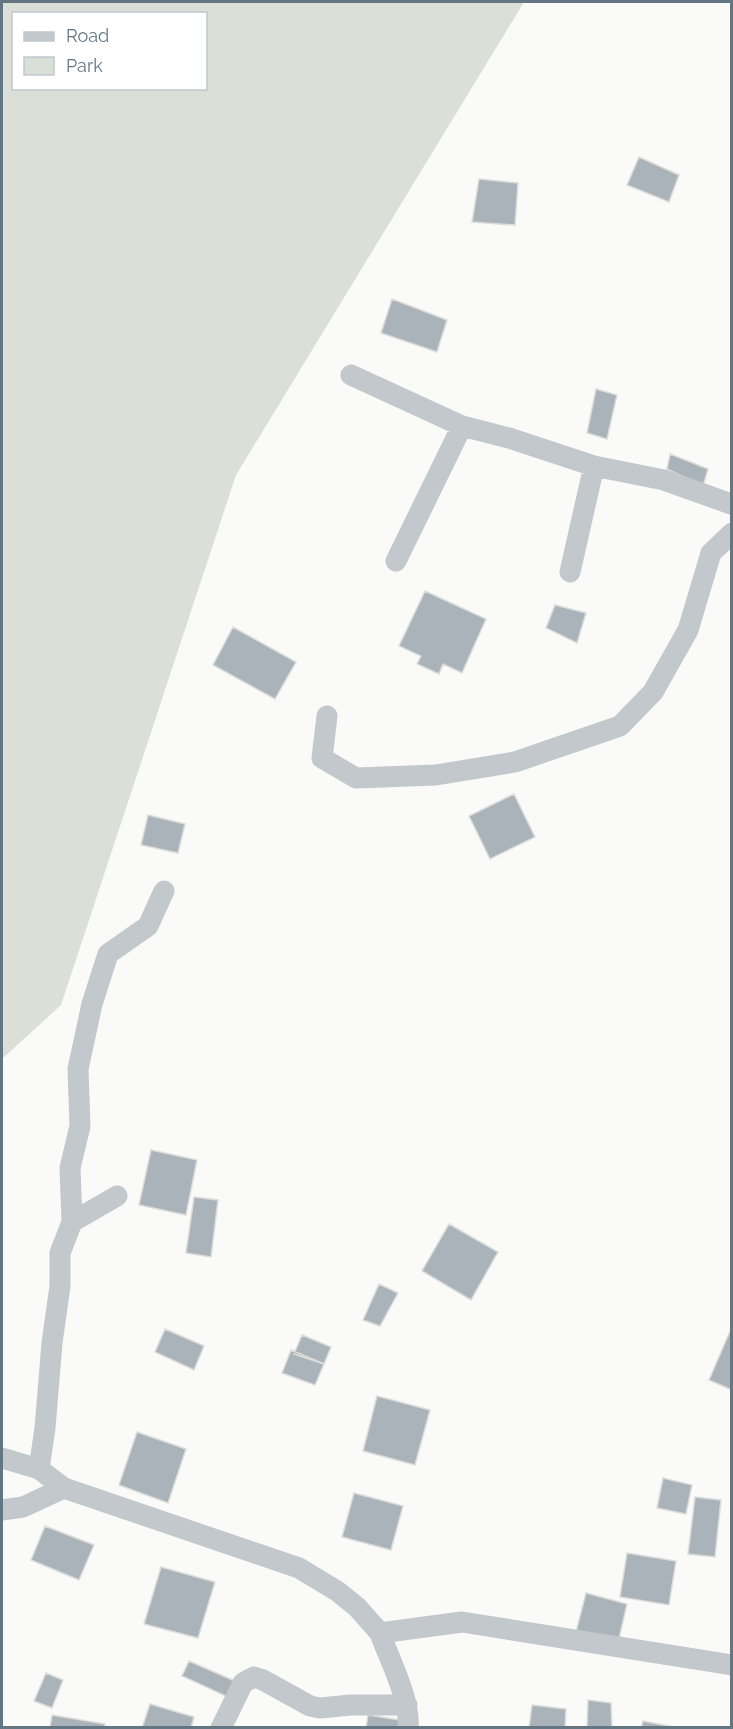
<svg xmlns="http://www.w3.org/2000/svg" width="733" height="1729" font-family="Raleway,sans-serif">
	<rect width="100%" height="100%" fill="#fafaf8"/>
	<!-- green -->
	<path fill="#dadfd7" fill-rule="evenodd" d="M2,2H524L236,475L61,1005L2,1059ZM14,14H206V88H14Z"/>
	<!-- building -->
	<path fill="#aab3b9" stroke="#dcdcda" stroke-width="1.5" d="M639,157L679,175L669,202L627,185Z
		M479,179L518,183L515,225L472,222Z
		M392,299L447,320L437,352L381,333Z
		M596,389L617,395L607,439L587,433Z
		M670,454L708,469L703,486L667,469Z
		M425,591L486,619L462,673L443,664L439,674L417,664L421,656L399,646Z
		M555,605L586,613L577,643L546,628Z
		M233,627L296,662L275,699L213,665Z
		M514,794L535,837L490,859L469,816Z
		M148,815L185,824L178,853L141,845Z
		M151,1150L197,1160L186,1215L139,1205Z
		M194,1197L218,1200L211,1257L186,1253Z
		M449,1224L498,1252L471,1300L422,1271Z
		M379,1284L398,1293L380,1326L363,1320Z
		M165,1329L204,1346L194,1370L155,1352Z
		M731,1329H732V1390L709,1380Z
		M302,1335L331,1347L324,1364L294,1354Z
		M291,1350L324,1364L315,1385L282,1373Z
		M377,1396L430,1410L415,1465L363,1451Z
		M137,1432L186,1449L168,1503L119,1485Z
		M663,1478L692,1485L686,1514L657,1508Z
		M354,1493L403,1506L391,1550L342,1537Z
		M695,1497L721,1500L715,1557L688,1554Z
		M45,1526L94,1545L79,1580L31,1560Z
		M627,1553L676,1561L669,1605L620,1597Z
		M161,1567L215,1582L198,1638L144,1624Z
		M586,1593L627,1604L618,1643L576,1632Z
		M189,1661L237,1682L230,1698L182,1676Z
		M46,1673L63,1680L52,1708L34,1701Z
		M588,1700L611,1703L612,1728H587Z
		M150,1704L194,1717L191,1728H142Z
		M532,1705L566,1709L565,1728H529Z
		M52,1715L105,1724L104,1728H50Z
		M368,1715L406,1721L405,1728H366Z
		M643,1721L679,1728H641Z"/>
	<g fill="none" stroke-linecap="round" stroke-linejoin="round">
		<!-- street -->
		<path stroke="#c3c8cc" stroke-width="21" d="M351,375L462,426L509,438L594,466L664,480L731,504
			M396,561L462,426
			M570,572L594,466
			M327,716L322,758L356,778L436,775L515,762L620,726L653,692L688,630L711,553L732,533
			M72,1222L70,1168L80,1126L78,1069L92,1004L108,954L148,926L164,891
			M2,1458L39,1469
			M64,1488L39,1469L45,1428L52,1343L60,1286V1253L72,1222L117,1196
			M2,1510L23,1507L64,1488L299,1568L337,1591L357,1607L380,1633L462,1622L732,1665
			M380,1633C389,1659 411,1700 408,1728
			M221,1728L243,1683L254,1677L263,1680L310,1706L320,1708L351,1705H407"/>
	</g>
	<!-- border -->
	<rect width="733" height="1729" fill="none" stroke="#657683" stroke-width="6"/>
	<!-- legend -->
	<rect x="12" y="12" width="195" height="78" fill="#ffffff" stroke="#c1c8cd" stroke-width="1.5"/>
	<rect x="24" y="32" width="30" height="9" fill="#c3c8cc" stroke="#c1c8cd" stroke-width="1.5"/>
	<text x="66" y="42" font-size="18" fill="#657683">Road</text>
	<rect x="24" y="57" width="30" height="18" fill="#dadfd7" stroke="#c1c8cd" stroke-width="1.5"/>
	<text x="66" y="72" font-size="18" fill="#657683">Park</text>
</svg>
